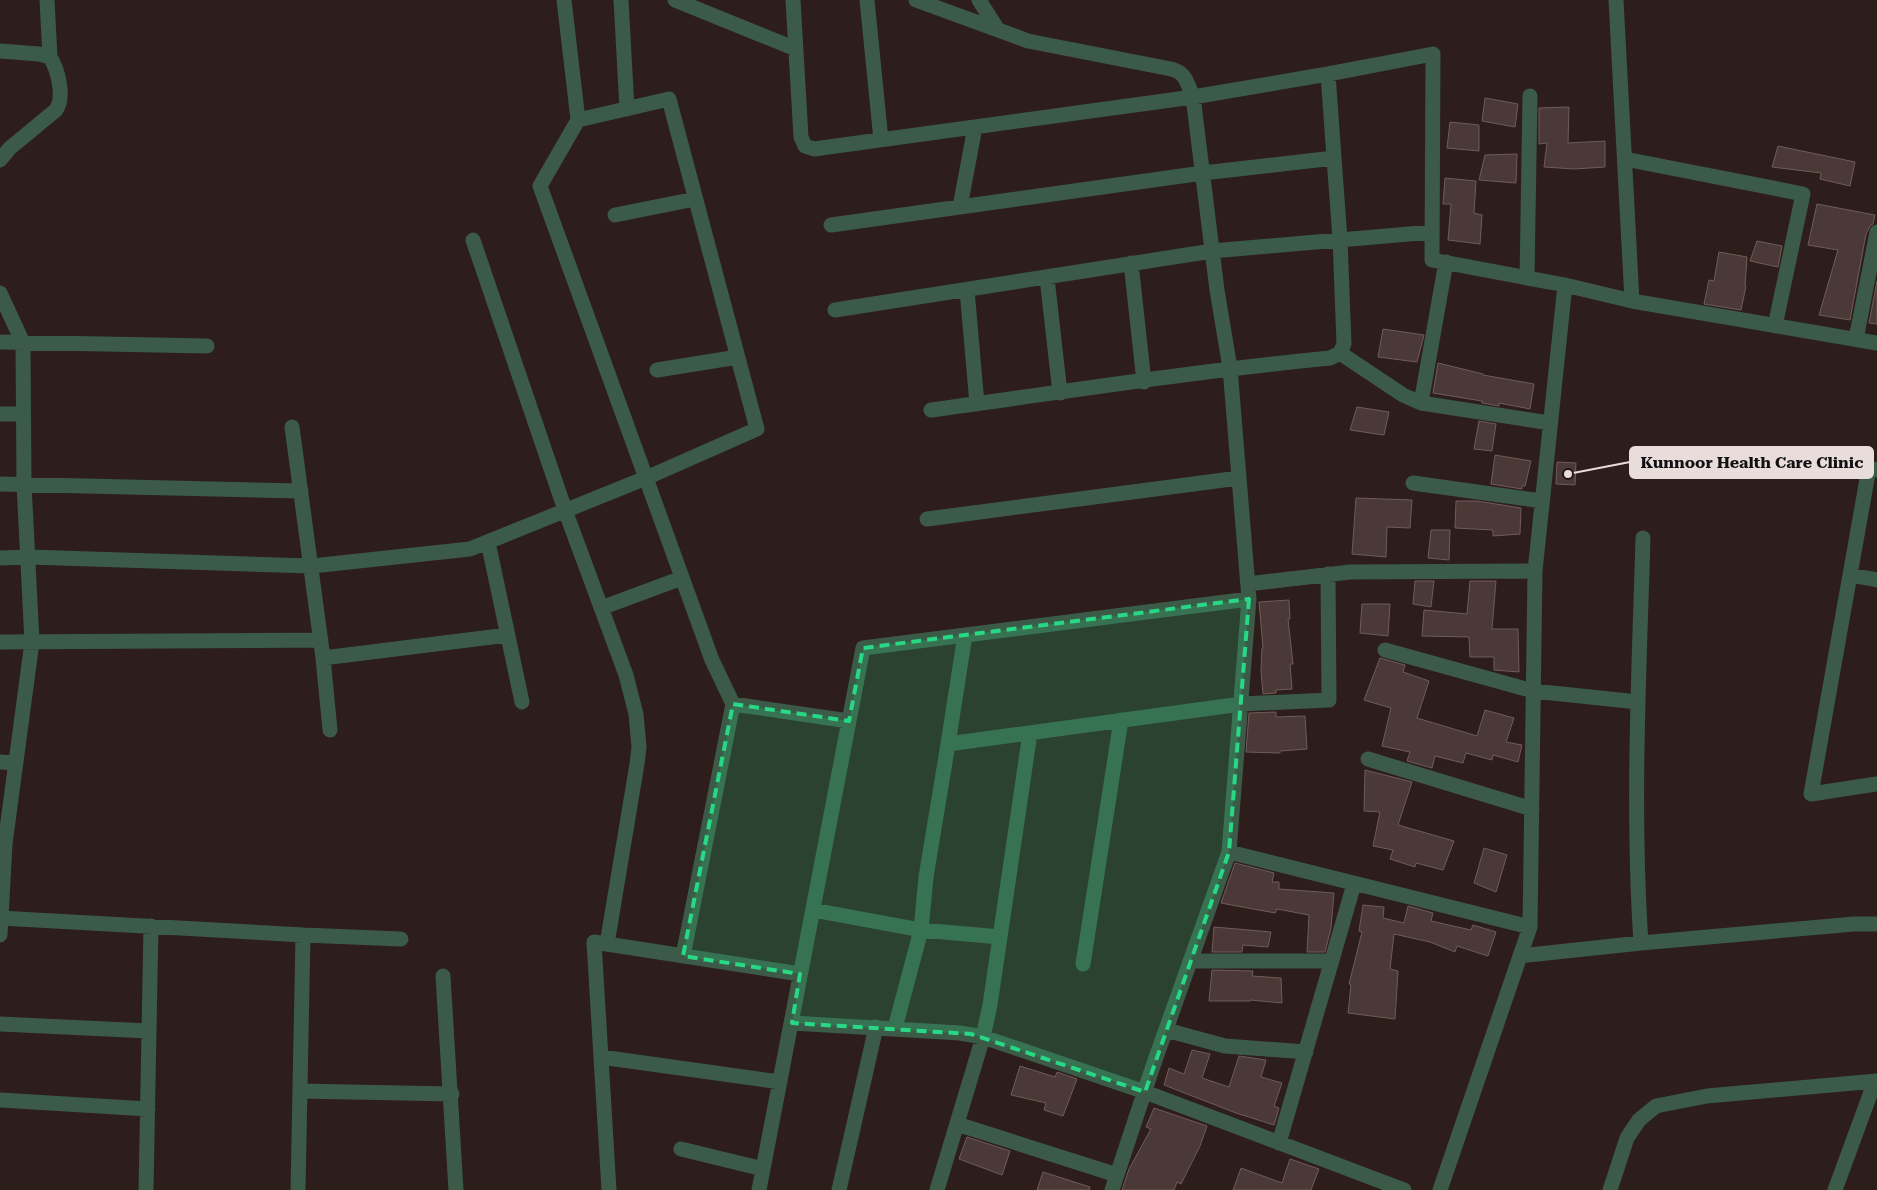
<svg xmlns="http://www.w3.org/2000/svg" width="1877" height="1190" font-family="'Roboto Serif',serif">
	<rect width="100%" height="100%" fill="#2d1d1b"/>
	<!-- building -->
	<path fill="#4b3937" stroke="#705c5a" d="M1485,98L1518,104L1515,127L1482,121Z
		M1569,107L1568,143L1605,141V167L1574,169L1544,167L1547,143L1539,144V108Z
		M1450,122L1479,125V151L1447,148Z
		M1778,146L1855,162L1850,186L1820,179L1821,173L1772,167Z
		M1517,154L1516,183L1479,180L1485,155Z
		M1445,178L1476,181L1474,213L1482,215L1480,244L1448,240L1451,204H1443Z
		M1817,204L1875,215L1873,224L1870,226L1866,234L1850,320L1819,315L1838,250L1808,245Z
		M1757,241L1782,246L1778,267L1750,261Z
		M1719,252L1747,257L1745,286H1746L1741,310L1704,304L1709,280L1714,281Z
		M1877,281V324L1869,323Z
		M1383,329L1424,335L1417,362L1378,357Z
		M1438,363L1483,374V375L1534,384L1530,409L1499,403V406L1482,403V401L1433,393Z
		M1357,407L1389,412L1384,435L1350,430Z
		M1479,421L1496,424L1492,451L1474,449Z
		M1495,455L1531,461L1525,486H1522V489L1491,484Z
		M1557,462L1576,463L1575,485L1556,484Z
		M1356,498L1412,500L1410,528L1387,527L1386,557L1352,554Z
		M1456,501H1477L1521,508L1520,534L1493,536V530L1455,528Z
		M1431,530H1450L1449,560L1428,558Z
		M1415,581H1434L1431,607L1413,604Z
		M1470,581H1496L1492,629H1518L1519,672L1494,670V657H1470L1469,637L1422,636L1424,610L1467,614Z
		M1289,600L1290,619H1288L1293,664H1290L1292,689L1276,690V693L1263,694L1261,671L1262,648H1263L1259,602Z
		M1362,604H1390L1388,636L1360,633Z
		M1380,658L1405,665L1403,672L1429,681L1417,718L1477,736L1485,710L1514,718L1506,742L1522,745L1518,762L1493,755L1492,760L1466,753L1463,763L1435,756L1432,768L1407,761L1410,752L1382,746L1391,708L1364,700Z
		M1276,712V717L1305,716L1307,749L1280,751V753L1246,752L1249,713Z
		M1365,770L1412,782L1398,825L1454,841L1443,870L1416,863L1415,867L1390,859L1393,850L1373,846L1380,812L1364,811Z
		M1484,848L1507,855L1496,892L1474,883Z
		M1235,863L1274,873L1272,882H1279V889L1334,893L1331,928L1325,952H1307L1309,915L1277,909L1275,913L1221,903Z
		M1363,905L1384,907L1383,918L1404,923L1408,906L1433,913L1431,921L1471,930L1473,925L1496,932L1488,956L1457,946L1455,952L1430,942L1394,934L1390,969L1398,971L1395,1019L1348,1013L1351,985L1349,984L1362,932L1359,931Z
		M1214,927L1271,932L1268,947L1243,945L1242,952H1212Z
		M1212,970L1253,971L1252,976L1281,978L1282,1003L1250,1000V1001H1209Z
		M1192,1050L1210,1054L1202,1078L1229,1087L1239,1056L1266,1060L1261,1077L1282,1083L1274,1106L1279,1108L1274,1125L1236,1113L1164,1085L1169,1068L1184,1074Z
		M1020,1066L1055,1077L1057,1072L1077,1079L1063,1116L1044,1110L1046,1103L1011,1095Z
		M1154,1108L1207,1126L1200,1146L1181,1184L1177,1182L1174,1190H1122L1129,1169L1151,1129L1146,1127Z
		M967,1137L1010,1151L1002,1175L959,1159Z
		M1290,1159L1319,1169L1311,1190H1233L1241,1168L1282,1183Z
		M1043,1172L1090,1187L1089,1190H1037Z"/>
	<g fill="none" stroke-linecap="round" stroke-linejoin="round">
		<!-- minor -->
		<path stroke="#3b5a47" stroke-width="15" d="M47,0L50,57
			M564,0L578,120L540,186L712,660L733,704L683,956
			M621,0L627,109
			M675,0L796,49
			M793,0L801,137L805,146L814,149L1193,97L1328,74L1433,54L1432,260L1565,285
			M867,0L881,140
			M916,0L1028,41L1171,69C1187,73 1187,84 1193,97L1217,290L1230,368L1249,599
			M979,0L998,30
			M0,51L39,54L50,57C58,70 65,97 56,110L10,148L0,160
			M1625,159L1803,194L1775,326
			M960,207L975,127
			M615,215L695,199
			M831,225L1203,173L1334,158L1328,74
			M473,240L565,510L626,675L636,714L639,747L637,764L607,944
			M1446,262L1421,403L1550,423
			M1131,263L1144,382
			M1047,278L1060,393
			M1527,278L1530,96
			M967,290L977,404
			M0,293L23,343L24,484L32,642L5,844L0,935
			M1632,301L1877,343
			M835,310L1212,251L1432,232
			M1856,339L1877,232
			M0,342L207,346
			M1340,353L1403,395L1421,403
			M657,370L738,357
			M931,410C1064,392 1196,371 1330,358L1340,353L1344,344L1340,239L1334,158
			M0,414H22
			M292,427L323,658L330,730
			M1877,470L1869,468L1811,794L1877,784
			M1413,483L1542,501
			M0,484L301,491
			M927,519L1239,478
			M488,542L522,702
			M0,558L28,557L312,566L470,549L646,478L757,429L669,99L578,120
			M1850,575L1877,580
			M1248,584L1350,572L1535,571
			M601,608L682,578
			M965,635L948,744L1241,704L1329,700L1328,574
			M0,642L321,640
			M1385,650L1533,691L1638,702
			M323,658L508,635
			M733,704L849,721
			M1368,759L1532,809
			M0,762L16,763
			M1229,852L1530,927
			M813,910L921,930L1000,937
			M0,918L303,935L298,1190
			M303,935L401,939
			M1641,943C1632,808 1639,673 1643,538
			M1520,956L1641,943L1854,924H1877
			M1190,961H1332
			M1083,964L1121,720
			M443,976L456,1190
			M792,1023L960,1033L983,1037L1145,1092L1404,1190
			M0,1024L149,1031
			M895,1028L921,930L926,877L948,744
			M1166,1030L1225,1046L1306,1052
			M601,1057L780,1082
			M300,1091L452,1094
			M0,1100L148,1109
			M957,1124L1117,1175
			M1279,1143L1354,884
			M681,1149L763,1169
			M146,1190L151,926
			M609,1190L594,942L800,974
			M759,1190L863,648L1249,599L1229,852L1153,1066L1112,1190
			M839,1190L876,1027
			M937,1190L983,1037L990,1005L1030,733
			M1440,1190L1530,927L1535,571L1565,285L1632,301L1616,0
			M1610,1190L1627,1138L1639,1120L1656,1106L1707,1096L1877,1081
			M1835,1190L1875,1081"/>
	</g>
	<!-- marked area -->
	<path fill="#28d885" fill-opacity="0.2" stroke="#28d885" stroke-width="4" stroke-dasharray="10 6" stroke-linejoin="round" d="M1249,599L1229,852L1145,1092L971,1034L792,1023L800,974L683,956L733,704L849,721L863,648Z"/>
	<!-- callouts -->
	<path fill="none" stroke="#e9dddc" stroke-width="2" d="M1568 474L1630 462"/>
	<circle fill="#e9dddc" stroke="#231412" stroke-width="2" cx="1568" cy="474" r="5"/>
	<rect fill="#e9dddc" stroke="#e9dddc" stroke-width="2" x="1630" y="447" width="243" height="31" rx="5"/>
	<g font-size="16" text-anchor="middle" font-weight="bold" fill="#111">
		<text x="1752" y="468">Kunnoor Health Care Clinic</text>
	</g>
</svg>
